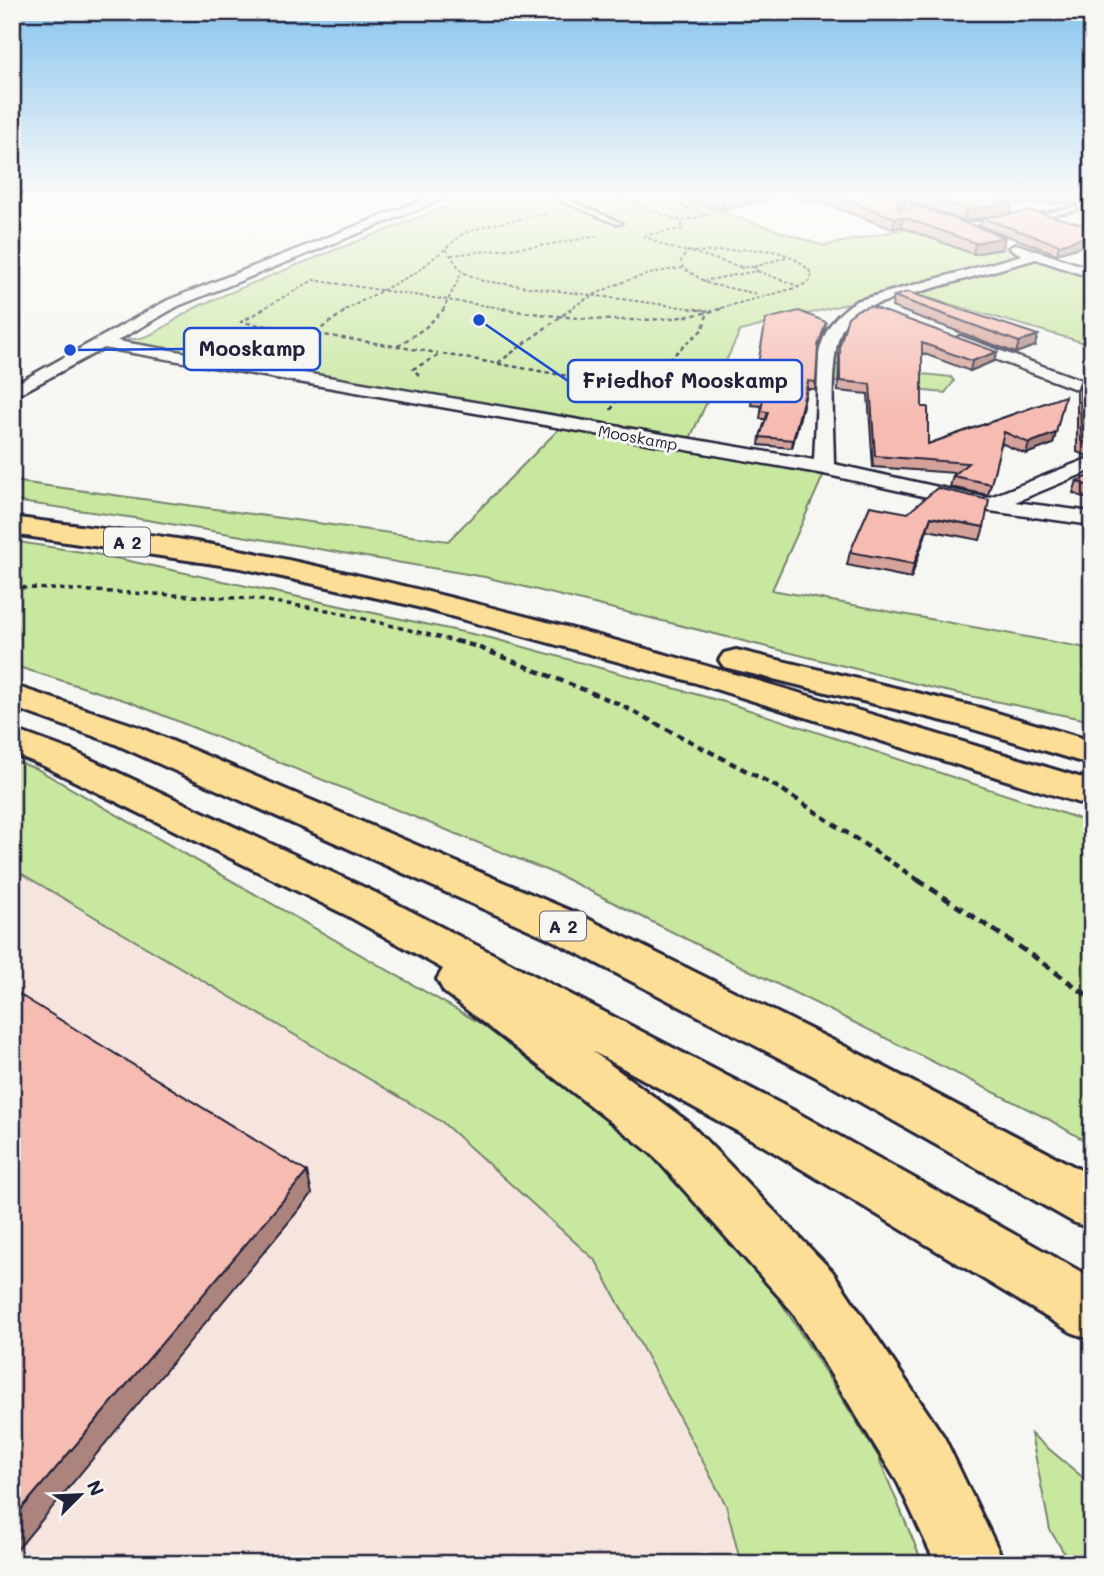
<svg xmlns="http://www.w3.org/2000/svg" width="1104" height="1576" font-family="Mali,sans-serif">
	<rect width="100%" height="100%" fill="#f6f6f2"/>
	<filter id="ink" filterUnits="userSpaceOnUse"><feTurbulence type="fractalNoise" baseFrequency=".0143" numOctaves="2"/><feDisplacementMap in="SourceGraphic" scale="14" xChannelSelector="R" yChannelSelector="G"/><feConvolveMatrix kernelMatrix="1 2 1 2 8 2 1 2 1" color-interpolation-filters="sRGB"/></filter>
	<g filter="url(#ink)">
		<!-- built -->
		<path fill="#f6e5df" d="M12,868L442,1122L596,1261L726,1505L741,1564H12Z"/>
		<!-- green -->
		<path fill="#c8e79f" stroke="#75846d" stroke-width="2" d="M462,195H670L824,246L937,222L1092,277V345L901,290L740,331L685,449L824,474L772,590L1092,649V721L941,690L485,577L135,518L12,501V481L448,541L561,427L131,345L128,339C152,342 178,315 199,306C285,268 372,236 458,202L452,199Z
			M828,364L951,377L954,381L945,393L826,381Z
			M12,541L101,555L491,638L728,703L1092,823V1145L1048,1119L558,875L130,702L12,665Z
			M12,760L37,769L546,1061L740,1237L878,1456L923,1564H741L726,1505L596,1261L442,1122L12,868Z
			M1031,1434L1092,1485V1564H1071L1050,1530Z"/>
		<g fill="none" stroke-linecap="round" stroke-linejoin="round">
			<defs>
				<path id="service" d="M547,195H557L622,223L617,224Z
					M1075,207L1077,210L1024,220L1021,218Z
					M1002,219L1004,222L955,227L952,225Z"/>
				<path id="minor" d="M435,195H453L178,306L117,341L814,460L819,354C825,328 834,316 856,301L1022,255L1009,248L1016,244L1092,269V278L1036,259L866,307C859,312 850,317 845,324C827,349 834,432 834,464L988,498L1092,457V470L1015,502L1092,512V525L990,511L824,474L104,348L12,398V386L168,300Z
					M866,195H885L953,222L947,226L942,225Z
					M960,336L1092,384V395L954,344L952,341Z"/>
				<path id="motorway" d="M12,517C89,528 168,535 245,551C532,609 811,696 1092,781V807L693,682L410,605L241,568L12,534Z
					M736,650L980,708L1092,741V765L956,724L724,667L719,660L724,653Z
					M12,685L139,727L578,914L848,1048L1092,1176V1229L1073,1222L814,1076L548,938L113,743L12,707Z
					M12,729L70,750L376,893L798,1113L1092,1278V1340L1071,1332L762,1145L592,1051L688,1122L832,1271L944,1437L1005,1564H936L898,1483L792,1311L652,1154L444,992L437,979L443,969L346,915L44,766L12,753Z"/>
			</defs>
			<!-- service casing -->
			<use href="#service" stroke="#22223b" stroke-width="5"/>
			<!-- minor casing -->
			<use href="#minor" stroke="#22223b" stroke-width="5"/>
			<!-- motorway casing -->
			<use href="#motorway" stroke="#22223b" stroke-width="6"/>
			<!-- path-far4 -->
			<path stroke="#22223b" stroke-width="2" stroke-dasharray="3.5 2.5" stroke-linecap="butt" d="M610,195L681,221L683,229L646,235
				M652,195L709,215L681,221
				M612,199L628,195
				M643,236C656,241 670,249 684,251C727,256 780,234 812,274L810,281L799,287L714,310
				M446,249L462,272L483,281L704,310
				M451,255L546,245L598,236
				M741,267L688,251L681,260L683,268L709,284L758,294
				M754,267L786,257
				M757,271L798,286
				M703,281L757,271L754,267H741L744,271
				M261,310L313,280L514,310
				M345,310L417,272L464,233L490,225L545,214
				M443,310L462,272
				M568,310C604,287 640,273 683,268"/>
			<!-- path-far3 -->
			<path stroke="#22223b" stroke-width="2.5" stroke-dasharray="4.5 3.5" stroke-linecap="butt" d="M264,309L241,322L438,353
				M502,309C572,319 652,328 721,309
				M315,333L348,309
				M398,346L426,327L444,309
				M443,354L624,386
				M498,363L571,309
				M419,375L413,369L439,355
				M611,410L624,386L652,374L703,329L708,311L691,309"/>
			<!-- path-far2 -->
			<path stroke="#22223b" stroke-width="3.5" stroke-dasharray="5 4.5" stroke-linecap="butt" d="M12,587L253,599L327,610L463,643"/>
			<!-- path-far1 -->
			<path stroke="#22223b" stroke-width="4.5" stroke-dasharray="7 5" stroke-linecap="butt" d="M456,641L475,646L617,703L781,789L921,882"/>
			<!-- path -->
			<path stroke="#22223b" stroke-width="5" stroke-dasharray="9 6" stroke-linecap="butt" d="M918,880L1039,960L1092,999"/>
			<!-- service -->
			<use href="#service" fill="#f6f6f2" fill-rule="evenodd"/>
			<!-- minor -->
			<use href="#minor" fill="#f6f6f2" fill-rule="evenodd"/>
			<!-- motorway -->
			<use href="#motorway" fill="#fdde96" fill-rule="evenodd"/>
		</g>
		<!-- wall -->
		<path fill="#d4a299" stroke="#22223b" stroke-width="2" d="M678,195H784L723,210Z
			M787,195H891L905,201L903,209L1002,249L973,254L901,227L893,229L811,199L806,200Z
			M894,195H1092V204L1012,203L1009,214L964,221Z
			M982,218L1092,227V243L1057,254L980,226Z
			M894,296L1035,346L1016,353L892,307Z
			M848,317L994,361L970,371L922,353V407L928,444L1065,396L1053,444L1026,454L1001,443L988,495L950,487L953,476L956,473L873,467L868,394L838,391L839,354Z
			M825,329L817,351L815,389H807L792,448L759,445L760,437L766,419H760L762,406L751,405L752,397Z
			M1092,365V382L1083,378L1086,367Z
			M1080,382L1092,385V455L1087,456L1077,452V392Z
			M1092,475V501L1073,493L1077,481Z
			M908,513L984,527L980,540L927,530L911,578L847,565L850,552Z"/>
		<!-- shaded-wall -->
		<path fill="#ac847d" stroke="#22223b" stroke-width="2" d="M743,195H784L723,210L724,200Z
			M807,195H811V199L806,200Z
			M905,201L903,212L895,215L897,204Z
			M1012,203L1009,214L964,221L967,210Z
			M903,217L901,227L893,229L895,218Z
			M1092,235V243L1057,254L1059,245Z
			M1005,237L1002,249L973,254L975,243Z
			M826,322L825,329L816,353L818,346Z
			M1038,335L1035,346L1016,353L1019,342Z
			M997,352L994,361L970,371L972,361Z
			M808,381L807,389L792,448L793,440Z
			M1056,433L1053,444L1026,454L1029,443Z
			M1091,445H1092V455L1087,456Z
			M931,517L927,530L911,578L914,564Z
			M307,1172L312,1194L12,1556V1520Z"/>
		<!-- building -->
		<path fill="#f6bcb2" stroke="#22223b" stroke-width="2" d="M710,195H743L724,200Z
			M832,195H891L905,201L897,204L900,210L918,206L1005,237L975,243L903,217L895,218Z
			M925,195H996V199L1012,203L967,210Z
			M1032,211L1092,227V235L1059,245L982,218Z
			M908,292L1038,335L1019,342L894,296Z
			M870,306L997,352L972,361L922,343V407H928V444L1065,396L1056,433L1029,443L1004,432L991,484L953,476L968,463L875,456L870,384L840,381V345L848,317L857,310Z
			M799,311L826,322L818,346L816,382L808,381L793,440L760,437L768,412L761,411L763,398L752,397L766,319Z
			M1080,382L1092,385V445H1091L1081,441Z
			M1092,475V488L1077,481Z
			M937,488L989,500L984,527L931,517L914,564L850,552L870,506L908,513Z
			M12,990L307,1172L12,1520Z"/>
	</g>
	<!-- sky -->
	<linearGradient id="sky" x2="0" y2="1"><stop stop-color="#87c4ee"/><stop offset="0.47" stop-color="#fbfbf9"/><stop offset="1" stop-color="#fbfbf9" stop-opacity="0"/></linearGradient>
	<rect width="1104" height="416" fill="url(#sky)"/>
	<g text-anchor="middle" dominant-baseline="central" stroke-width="6" stroke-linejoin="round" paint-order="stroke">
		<!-- far-street labels -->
		<g font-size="16" fill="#22223b" stroke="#f6f6f2">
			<text transform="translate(638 437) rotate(10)">Mooskamp</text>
		</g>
		<!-- shield labels -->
		<g fill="#f6f6f2" stroke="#626272" stroke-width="2">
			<rect x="104" y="527.5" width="46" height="29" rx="5"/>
			<rect x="540" y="911.5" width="46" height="29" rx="5"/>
		</g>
		<g font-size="18" font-weight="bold" fill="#22223b">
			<text x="127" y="542">A 2</text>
			<text x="563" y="926">A 2</text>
		</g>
	</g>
	<!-- callouts -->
	<path fill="none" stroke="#1d4ed8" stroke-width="2.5" d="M70 350L184 349M479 320L568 381"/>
	<g fill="#1d4ed8" stroke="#f6f6f2" stroke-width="2.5">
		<circle cx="70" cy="350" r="7"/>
		<circle cx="479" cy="320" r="7"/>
	</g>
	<g fill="#f6f6f2" stroke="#1d4ed8" stroke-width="2.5">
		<rect x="184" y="328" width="136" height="42" rx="7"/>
		<rect x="568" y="360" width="234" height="42" rx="7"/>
	</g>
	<g font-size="21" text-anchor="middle" font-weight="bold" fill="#22223b">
		<text x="252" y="356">Mooskamp</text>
		<text x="685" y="388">Friedhof Mooskamp</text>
	</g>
	<!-- margin -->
	<rect width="1104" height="1576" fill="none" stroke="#f6f6f2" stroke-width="42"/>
	<rect x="21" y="21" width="1062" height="1534" fill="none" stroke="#22223b" stroke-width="2.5" filter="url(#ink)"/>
	<!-- north arrow -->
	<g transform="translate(80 1495) rotate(66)" stroke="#f6f6f2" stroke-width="5" paint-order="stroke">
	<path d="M0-5L12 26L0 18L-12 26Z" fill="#22223b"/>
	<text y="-10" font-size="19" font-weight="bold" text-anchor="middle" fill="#22223b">N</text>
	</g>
</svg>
